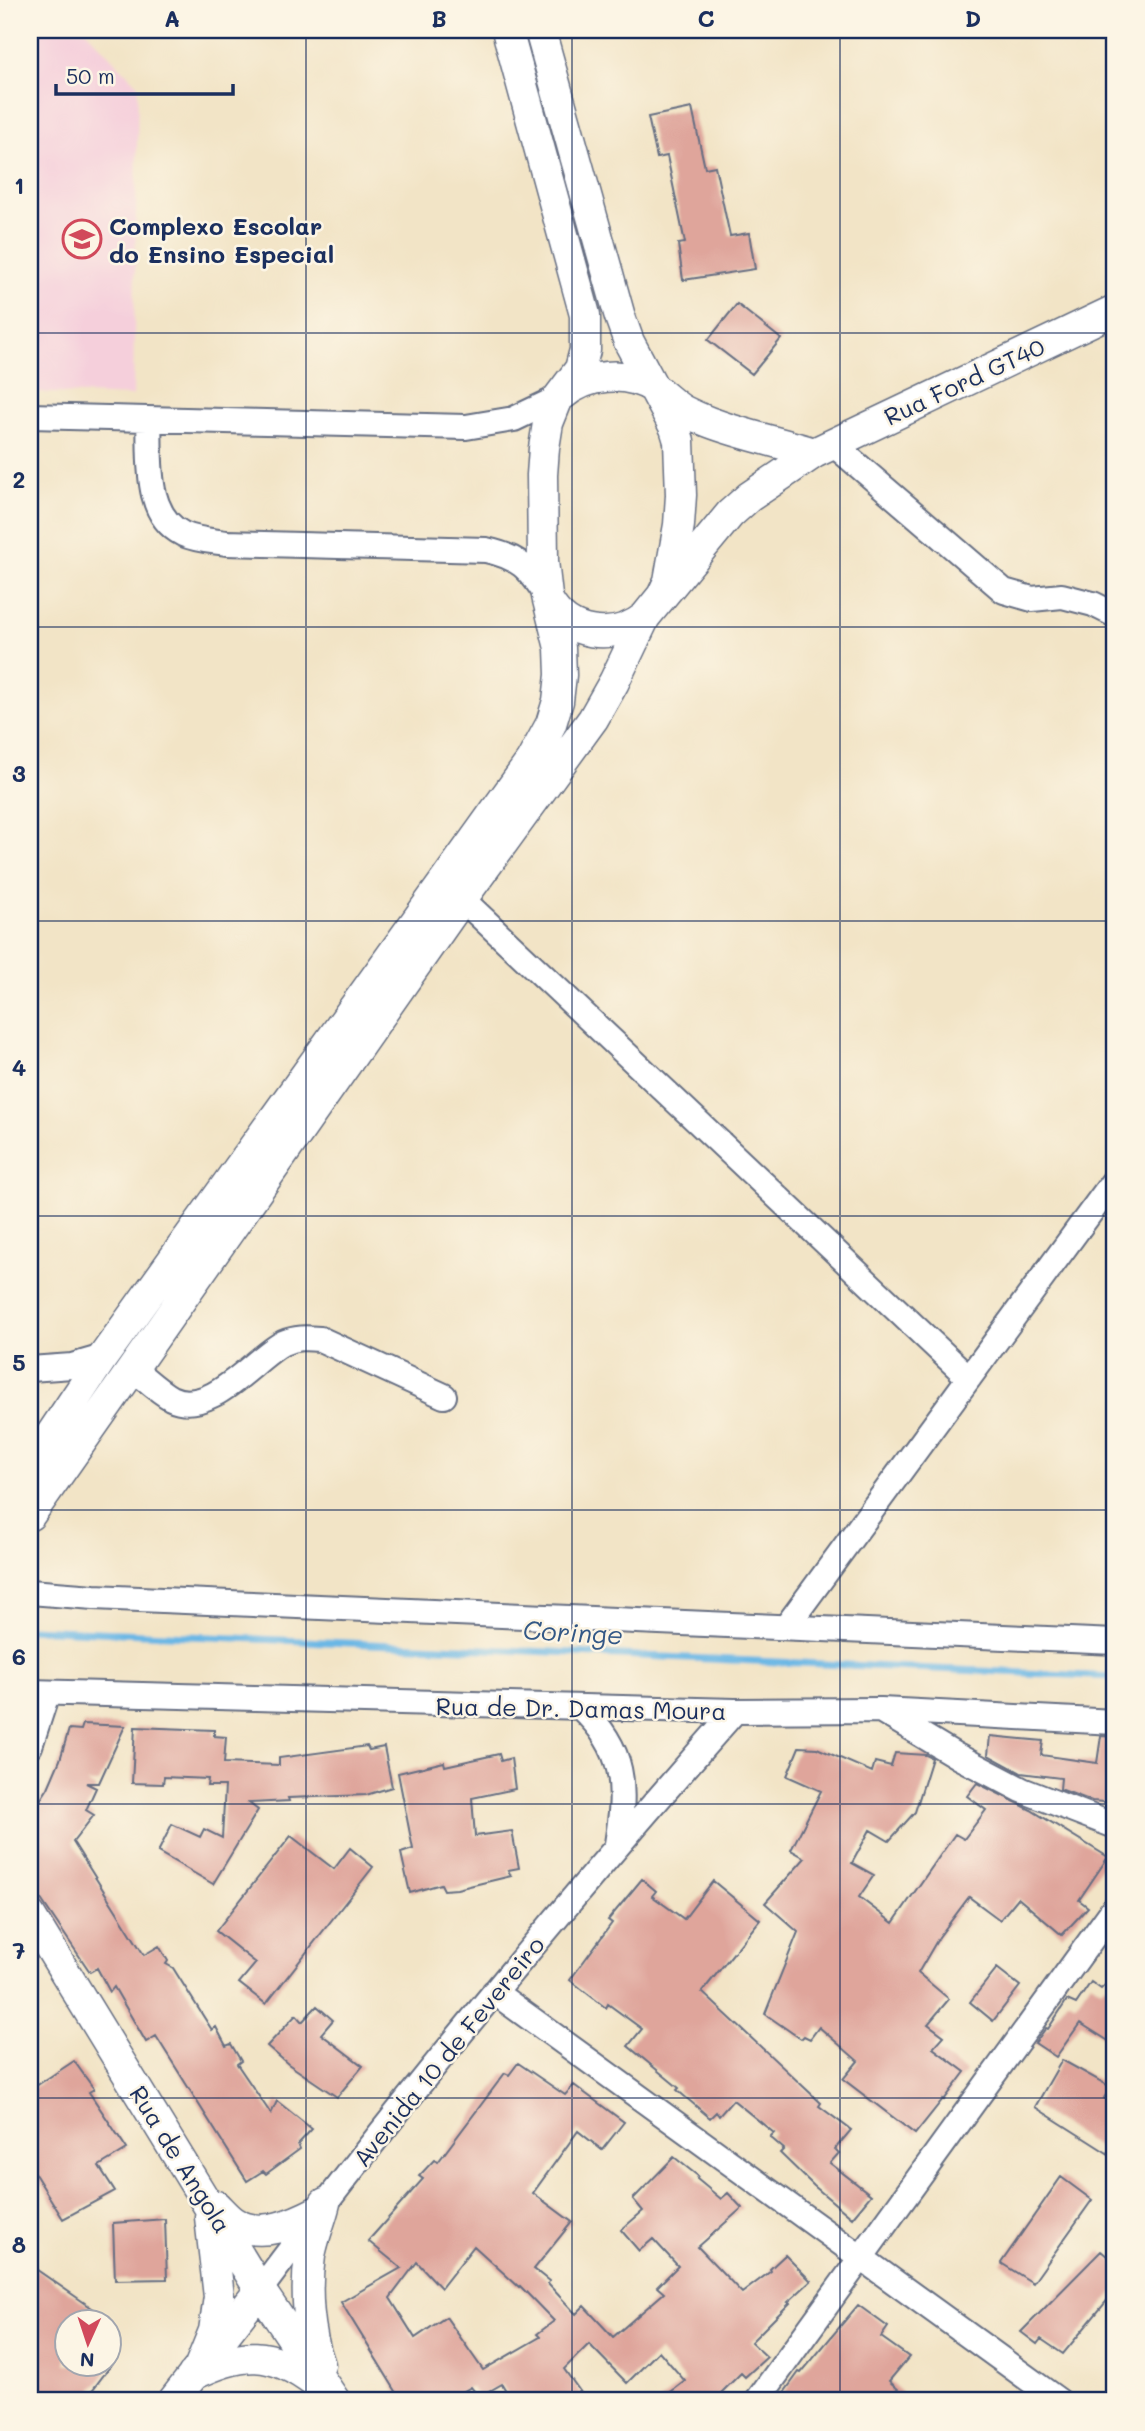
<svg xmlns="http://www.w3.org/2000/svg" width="1145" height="2431" font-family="Mali,sans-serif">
	<rect width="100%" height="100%" fill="#fcf5e5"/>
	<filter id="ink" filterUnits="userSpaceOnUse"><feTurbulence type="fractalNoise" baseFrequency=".0143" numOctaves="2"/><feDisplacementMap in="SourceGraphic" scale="14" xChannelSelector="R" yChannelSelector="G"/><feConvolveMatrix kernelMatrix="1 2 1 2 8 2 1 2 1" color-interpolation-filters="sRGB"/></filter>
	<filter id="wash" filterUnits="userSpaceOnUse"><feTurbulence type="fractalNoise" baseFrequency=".00686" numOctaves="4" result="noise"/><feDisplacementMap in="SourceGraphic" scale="28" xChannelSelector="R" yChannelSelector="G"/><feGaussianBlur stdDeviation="1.57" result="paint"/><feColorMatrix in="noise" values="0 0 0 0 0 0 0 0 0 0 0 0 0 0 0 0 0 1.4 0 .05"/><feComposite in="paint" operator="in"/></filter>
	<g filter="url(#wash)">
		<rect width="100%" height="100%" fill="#f2e4c6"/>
		<!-- built -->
		<path fill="#f5cfdb" d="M30,30H85L138,85L133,396L30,392Z"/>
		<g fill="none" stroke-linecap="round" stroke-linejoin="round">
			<!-- stream -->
			<path stroke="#6bb7e5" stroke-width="7" d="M30,1629L1115,1677"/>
		</g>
		<g id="blocks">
			<!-- building -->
			<path fill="#dfa59b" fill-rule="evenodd" d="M692,108L705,168L715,166L730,236L749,233L755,269L683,280L678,244L685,243L667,156L657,158L648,117Z
				M737,304L781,339L752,374L708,340Z
				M83,1724L125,1726L99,1783H86L96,1788L86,1810L94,1815L73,1842L144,1955L159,1946L168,1961L166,1964L173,1968L212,2030L216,2027L226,2046L231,2044L241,2061L237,2064L271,2114L277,2101L312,2129L298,2144L300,2149L266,2174L263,2171L247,2181L156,2036L146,2042L114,1987L110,1992L97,1968L90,1972L30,1883V1816L48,1788L60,1760L69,1729L81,1730Z
				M135,1727L214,1730V1736L226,1737L224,1763L279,1765V1758L367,1746L369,1750L384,1747L392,1787L366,1795L288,1798L289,1801L249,1803L258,1810L213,1884L158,1852L172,1824L200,1837L204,1829L222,1838L225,1786H207L208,1779L164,1777L163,1784L132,1783Z
				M990,1736L1043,1741L1041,1755L1097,1763L1101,1736L1115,1737V1803L1092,1801L1060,1789L1061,1778L1021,1773L988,1755Z
				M799,1747L817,1748L872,1772L875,1762L891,1766L895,1753L926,1755L932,1758L915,1812L889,1841L870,1830L852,1863L874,1875L859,1897L893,1923L955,1834L964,1839L986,1810L967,1796L977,1783L1031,1810L1108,1857L1079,1900L1088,1907L1062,1935L1018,1898L1000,1920L969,1897L939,1937L918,1973L949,1999L928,2024L944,2036L933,2048L965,2072L944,2100L943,2099L915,2134L843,2079L858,2061L819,2027L810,2039L804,2036L801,2039L765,2014L798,1932L765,1903L805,1858L791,1850L821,1791L787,1776Z
				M499,1754L501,1761L511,1758L515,1789L472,1798L475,1836L512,1831L519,1868L508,1870L511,1876L457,1889L444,1890L441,1884L410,1893L401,1853L413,1849L398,1773L444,1762L445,1766Z
				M291,1836L334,1869L350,1848L373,1867L266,2004L239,1983L256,1963L216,1931Z
				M642,1879L656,1891L652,1896L684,1919L713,1881L760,1920L702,1992L821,2103L819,2106L851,2130L835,2149L839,2153L830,2163L871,2195L852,2218L814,2186L780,2153L784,2149L770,2137L774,2133L733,2100L719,2116L716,2112L710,2118L677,2090L679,2088L628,2046L642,2029L608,2004L606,2008L570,1980L612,1923L608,1920Z
				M997,1968L1020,1986L993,2021L970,2002Z
				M1091,1982L1101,1989L1105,1985L1115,1993V2045L1080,2023L1056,2057L1035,2043L1046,2028L1048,2029L1067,2000L1076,2004Z
				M317,2006L333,2020L321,2034L363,2066L337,2097L288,2064L267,2046L296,2015L302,2022Z
				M1062,2060L1111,2087L1104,2098L1115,2104V2158L1035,2107Z
				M74,2061L94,2089L89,2092L127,2149L99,2166L115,2191L63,2219L30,2166V2090Z
				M518,2063L565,2095L574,2085L624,2122L602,2150L578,2131L533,2193L572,2222L534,2269L549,2281L548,2284L576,2314L584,2306L613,2337L664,2293L657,2287L678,2266L653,2239L639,2251L621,2230L643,2211L633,2199L674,2157L698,2176L697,2179L721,2199L728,2193L742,2208L698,2247L742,2293L771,2271L770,2269L785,2255L811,2281L788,2302L790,2303L751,2342L767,2357L745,2377L741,2373L713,2401H659L685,2381L659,2351L627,2383L589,2344L564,2369L587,2401H512L502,2384L479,2397L471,2387L447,2401H402L341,2302L401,2268L368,2241L423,2179L419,2176L434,2160L438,2162L505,2073L509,2075ZM474,2246L519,2287L520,2286L554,2321L537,2334L540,2337L483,2370L446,2317L415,2338L390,2298L417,2262L441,2288Z
				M1061,2177L1092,2200L1033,2283L1001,2263Z
				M165,2219L167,2279L115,2280L113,2223Z
				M1101,2251L1115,2263V2291L1063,2354L1041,2339L1037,2344L1021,2332Z
				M30,2265L95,2310L90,2322H66V2364H112L84,2401H30Z
				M858,2305L888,2327L881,2337L909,2357L889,2381L911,2401H778L799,2372L801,2373Z"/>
		</g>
	</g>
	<g filter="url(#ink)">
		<use href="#blocks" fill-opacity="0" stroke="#666e82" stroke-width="2"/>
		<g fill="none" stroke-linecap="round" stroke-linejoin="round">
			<defs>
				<path id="minor" d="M30,416L466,427L514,419L558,398
					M149,420C151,457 143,514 183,534C196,540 212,541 226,543L486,550C519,557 529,568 547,596
					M833,444L1004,591L1032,599L1062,596L1093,604L1115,615
					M462,899L969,1378
					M132,1368C145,1378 158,1391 171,1398C211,1417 253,1359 283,1343C296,1337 307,1338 320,1339L444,1396
					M30,1369L72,1366L103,1357
					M30,1592L94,1597L1115,1642
					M786,1627L1115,1179
					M30,1692L735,1711L881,1710L1115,1722
					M581,1708C626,1750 626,1786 617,1844
					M885,1713L957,1756L1022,1790L1115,1826
					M30,1746L47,1694
					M494,1992L1059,2401
					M260,2290C409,2090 570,1898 735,1711
					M757,2401L1115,1907"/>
				<path id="tertiary" d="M562,395C587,374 625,370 654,388C664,395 673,405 684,411C692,415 701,419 709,422C743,435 779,442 814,453
					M548,600C567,636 614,642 645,617L730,514L749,497L814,453L1115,310
					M30,1466L103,1357L531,761L551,724L558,701L561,675L560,648L547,596L543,561L542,475L544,448L548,423L558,398L580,369L585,350V315L507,30
					M30,1515L462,899L593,719L614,682L645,617L662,596L669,581L679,525L681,495L679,441L675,428L629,342L620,317L540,30
					M30,1915L260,2290L335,2401
					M216,2206C221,2211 227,2218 233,2222C260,2240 295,2223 320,2210
					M320,2365C308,2332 305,2291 310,2256C313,2238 321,2220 325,2203
					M199,2368L214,2331L219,2297L210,2217
					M193,2375C242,2351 271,2349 315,2383
					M173,2401L260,2290"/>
			</defs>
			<!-- minor casing -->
			<use href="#minor" stroke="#666e82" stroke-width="28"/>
			<!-- tertiary casing -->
			<use href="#tertiary" stroke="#666e82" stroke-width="33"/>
			<!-- minor -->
			<use href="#minor" stroke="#fff" stroke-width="24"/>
			<!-- tertiary -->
			<use href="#tertiary" stroke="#fff" stroke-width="30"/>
		</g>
	</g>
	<!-- grid -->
	<path fill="none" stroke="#1b2f5e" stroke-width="2" stroke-opacity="0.55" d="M306,30V2401M572,30V2401M840,30V2401M30,333H1115M30,627H1115M30,921H1115M30,1216H1115M30,1510H1115M30,1804H1115M30,2098H1115"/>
	<!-- icons -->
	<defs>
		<symbol id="school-ring" viewBox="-11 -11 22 22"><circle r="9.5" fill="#fcf5e5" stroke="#d1495b" stroke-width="1.5"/><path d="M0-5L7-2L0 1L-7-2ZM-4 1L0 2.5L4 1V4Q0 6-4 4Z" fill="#d1495b"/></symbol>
	</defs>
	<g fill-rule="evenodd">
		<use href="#school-ring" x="60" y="217" width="44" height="44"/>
	</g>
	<g text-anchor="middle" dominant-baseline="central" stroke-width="5" stroke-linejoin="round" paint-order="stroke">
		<!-- poi labels -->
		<g font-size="24" font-weight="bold" fill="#1b2f5e" stroke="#fcf5e5" text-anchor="start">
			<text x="109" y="225">Complexo Escolar<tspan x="109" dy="28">do Ensino Especial</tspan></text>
		</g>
		<!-- street labels -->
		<g font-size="24" fill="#1b2f5e" stroke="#fcf5e5">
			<text transform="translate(964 381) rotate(-25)">Rua Ford GT40</text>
			<text transform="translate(581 1708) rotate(1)">Rua de Dr. Damas Moura</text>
			<text transform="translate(448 2051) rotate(-51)">Avenida 10 de Fevereiro</text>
			<text transform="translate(181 2159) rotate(58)">Rua de Angola</text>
		</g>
		<!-- water labels -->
		<g font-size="26" font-style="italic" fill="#335886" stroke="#fcf5e5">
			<text transform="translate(573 1632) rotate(3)">Coringe</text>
		</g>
	</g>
	<!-- margin -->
	<rect width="1145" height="2431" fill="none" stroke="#fcf5e5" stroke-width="77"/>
	<!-- north arrow -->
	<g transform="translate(88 2343) rotate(183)"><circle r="33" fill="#fcf5e5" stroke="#a2a6af" stroke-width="2"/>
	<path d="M0-5L12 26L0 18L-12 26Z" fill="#d1495b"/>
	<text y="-10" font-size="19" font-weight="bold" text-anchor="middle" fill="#1b2f5e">N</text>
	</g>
	<!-- scale -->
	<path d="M56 84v10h177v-10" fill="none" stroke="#1b2f5e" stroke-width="3.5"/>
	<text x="66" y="84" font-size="21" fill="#1b2f5e" stroke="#fcf5e5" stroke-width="5" paint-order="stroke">50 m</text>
	<rect x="38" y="38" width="1068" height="2354" fill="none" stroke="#1b2f5e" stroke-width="2.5"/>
	<g font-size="23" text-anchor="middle" font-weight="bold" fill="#1b2f5e">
		<text x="172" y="27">A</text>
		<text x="439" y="27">B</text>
		<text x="706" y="27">C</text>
		<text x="973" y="27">D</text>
		<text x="19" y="194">1</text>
		<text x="19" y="488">2</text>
		<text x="19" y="782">3</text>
		<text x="19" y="1076">4</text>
		<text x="19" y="1371">5</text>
		<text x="19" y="1665">6</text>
		<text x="19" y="1959">7</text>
		<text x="19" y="2253">8</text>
	</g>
</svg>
